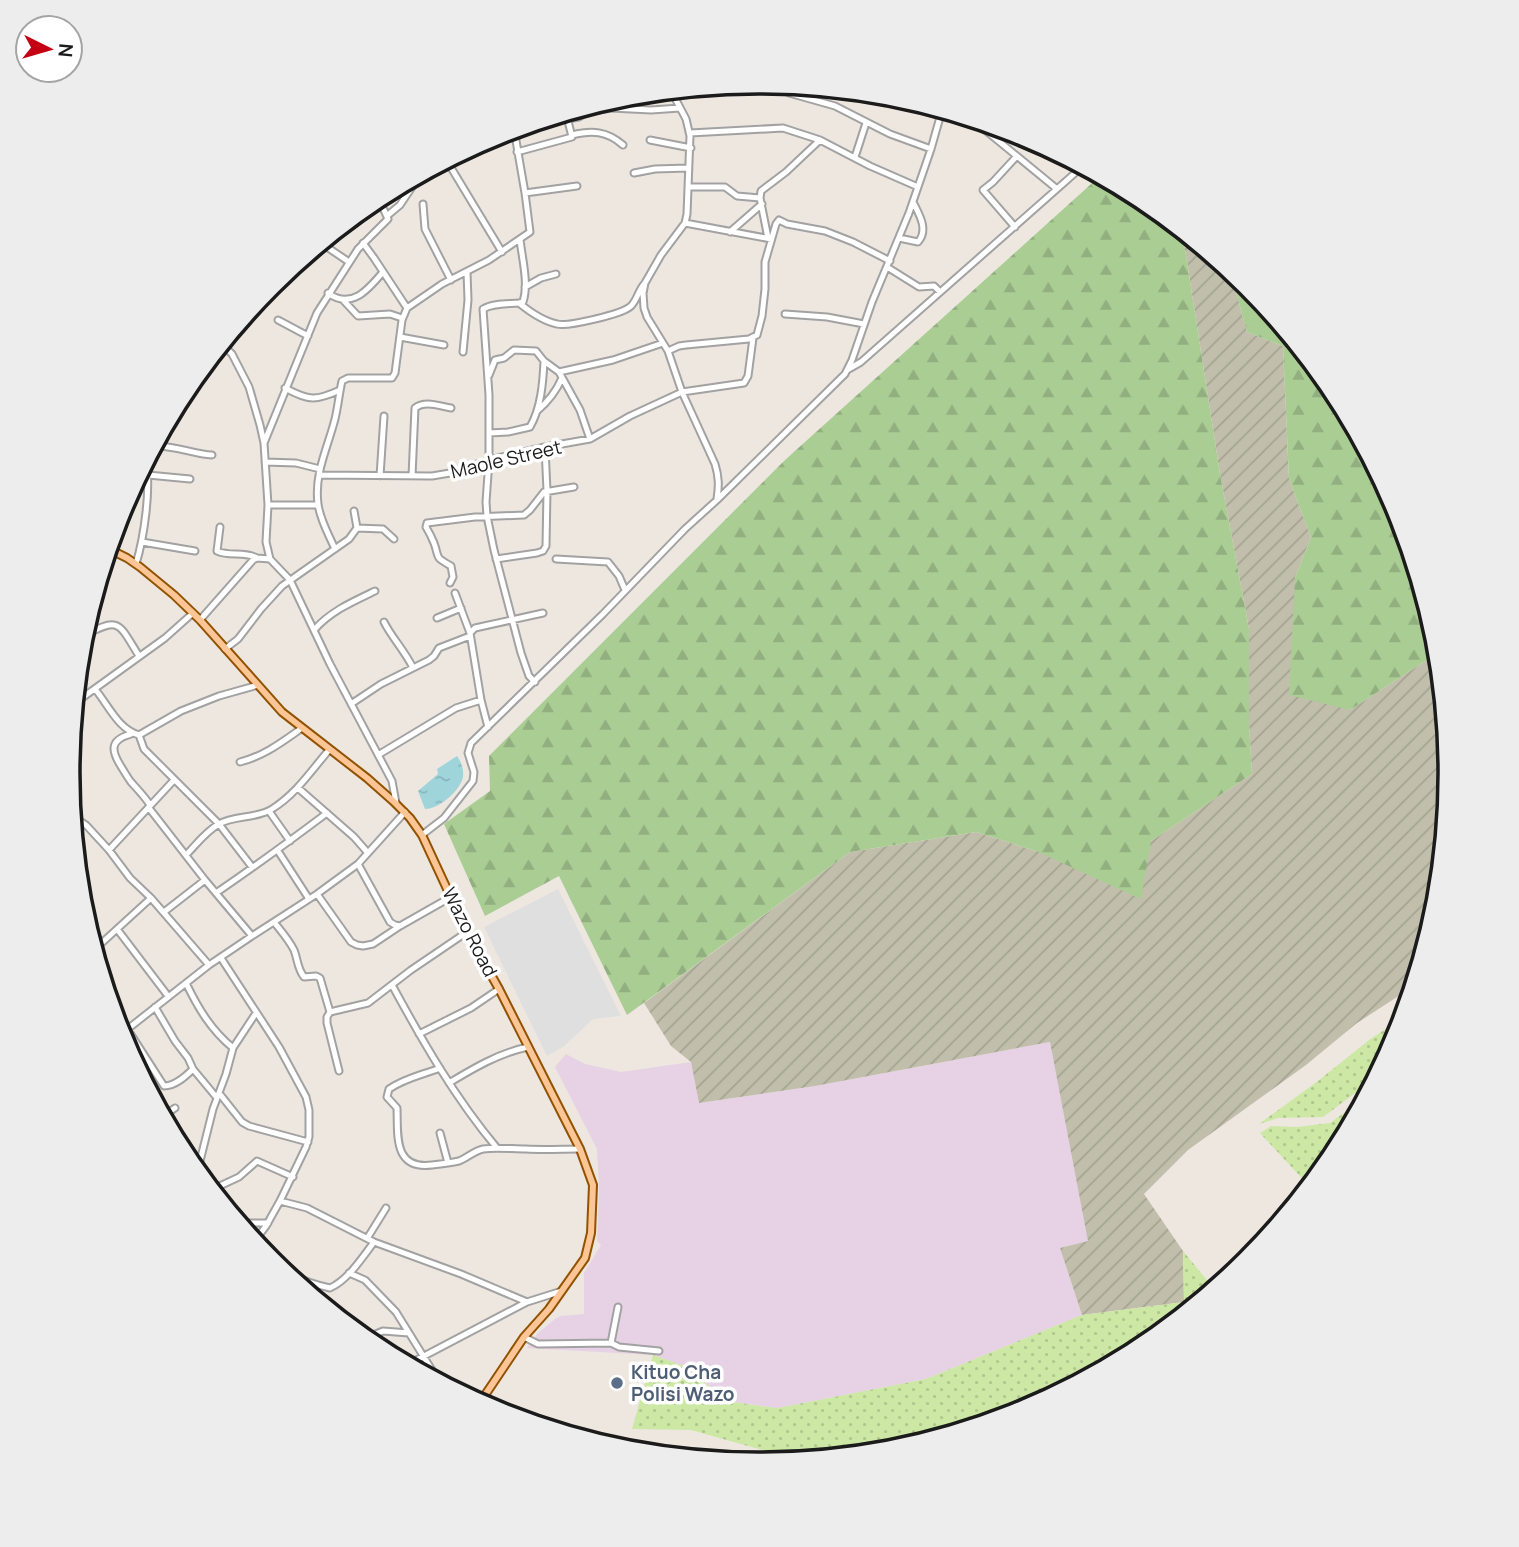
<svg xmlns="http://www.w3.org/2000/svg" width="1519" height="1547" font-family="Manrope,sans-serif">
	<defs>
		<pattern id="construction-furrows" width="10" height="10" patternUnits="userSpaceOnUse" patternTransform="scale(1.75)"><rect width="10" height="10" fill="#c1bfac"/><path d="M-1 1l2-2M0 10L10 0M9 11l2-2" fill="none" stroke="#a5a493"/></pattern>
		<pattern id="grass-dots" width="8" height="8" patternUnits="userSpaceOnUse" patternTransform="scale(1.75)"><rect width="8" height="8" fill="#cde8a4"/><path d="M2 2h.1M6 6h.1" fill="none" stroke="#afc68d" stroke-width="1.8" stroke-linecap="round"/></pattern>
		<pattern id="forest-firs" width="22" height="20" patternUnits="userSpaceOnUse" patternTransform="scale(1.75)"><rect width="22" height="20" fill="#aacd94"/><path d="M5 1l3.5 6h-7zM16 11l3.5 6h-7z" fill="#92af7f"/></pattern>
		<pattern id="water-ripples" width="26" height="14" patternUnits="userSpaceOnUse" patternTransform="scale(1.75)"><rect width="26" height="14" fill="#9fd4db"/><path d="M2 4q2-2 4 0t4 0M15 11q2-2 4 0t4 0" fill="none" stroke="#88b5bb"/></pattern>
	</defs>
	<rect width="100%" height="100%" fill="#ede7e0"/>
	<!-- industrial -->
	<path fill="#e6d2e4" d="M1050,1042L1089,1241L1060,1248L1082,1315L926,1379L778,1408L760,1406L727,1401L684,1366L653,1355L527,1348L538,1333L555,1319L561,1316L584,1314V1273L601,1245L597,1241L599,1185L597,1149L555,1067L566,1054L585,1064L621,1072L691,1062L699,1103L815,1086Z"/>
	<!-- construction -->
	<path fill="url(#construction-furrows)" d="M1182,230L1230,270L1247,332L1283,346L1289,479L1311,537L1295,578L1350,710L1439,652L1451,774L1437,909L1414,986L1357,1023L1306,1065L1188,1150L1144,1194L1183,1251L1184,1302L1082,1315L1060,1248L1088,1241L1050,1042L815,1086L699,1103L691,1062L671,1046L644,1003L850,852L976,832L1036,851L1151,841L1252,774L1249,725V629L1220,474Z"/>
	<!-- grass -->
	<path fill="url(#grass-dots)" d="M1405,1016L1398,1038L1378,1076L1323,1117L1278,1118L1259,1124L1318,1081L1369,1040Z
		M1367,1096L1334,1158L1310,1187L1260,1133L1271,1126L1297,1127L1330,1123Z
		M1183,1251L1215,1290L1143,1348L1024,1412L894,1452L802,1461L691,1430L632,1429L653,1355L684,1366L727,1401L760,1406L778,1408L926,1379L1082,1315L1184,1302Z"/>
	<!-- forest -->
	<path fill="url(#forest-firs)" d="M1100,176L1144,199L1182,230L1220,474L1249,629V725L1252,774L1151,841L1141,899L1036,851L976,832L850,852L627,1015L559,876L485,916L444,824L490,791L489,756L785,460Z
		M1230,270L1249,285L1334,390L1398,509L1438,639L1439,652L1350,710L1289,695L1295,578L1311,537L1289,479L1283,346L1247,332Z"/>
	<!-- parking -->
	<path fill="#dfdfdf" d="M558,889L621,1016L593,1019L563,1047L547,1056L484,927Z"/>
	<!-- water -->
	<path fill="url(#water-ripples)" d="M457,756C461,762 464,769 463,777C460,791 439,809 425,809L418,791L438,774L437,769Z"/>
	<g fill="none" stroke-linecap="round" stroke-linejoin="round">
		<defs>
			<path id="minor" d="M674,91L676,100L686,119L690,136L687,214L685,223L661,255L645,283L643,293L644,308L647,317L668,351L682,392L715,464C719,477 719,486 717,499
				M789,93L835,106L890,134L931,149
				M567,119L579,117L587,112L611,108L651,110L680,108
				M973,120L1057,189
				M690,133L783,128L820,140L870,166L918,187
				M572,135C592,130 607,131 623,145
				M493,136L497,134
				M650,140L691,148
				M517,152L572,137L566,113
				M855,157L866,123
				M447,161L502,252
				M634,173L655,169L688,168
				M688,187H725L737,196L760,198
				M525,193L577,186
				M423,204L425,229L451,280
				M388,215L400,205L416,181L425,172
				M685,223L771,239
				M1015,227L983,190L993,182L1017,156
				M730,232L762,204
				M768,238L760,198L761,191L786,172L820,140
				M899,238L918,242C929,230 919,214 913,202
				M321,243L349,262
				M363,243L374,258L407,308
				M887,267L919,287L934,286L940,292
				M525,287L541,278L556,274
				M328,293C351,310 368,290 383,272
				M344,301L358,316L390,314L402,318
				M519,303L523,302C529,283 522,259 520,239
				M785,314L827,317L864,324
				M278,320L308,336
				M400,337L444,345
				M222,344L232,354L249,387L260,425L264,443L268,505L266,542L270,559L290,580L330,664L392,781L396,803
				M668,351L679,346L686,345L749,339L757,335L762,316L765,289V262L776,224L779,220L787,224L825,231L853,242L890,261
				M463,352L468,300L467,272
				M847,370L861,362L1083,166
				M559,372L613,360L663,343
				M489,375L495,360L504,358L514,350L536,351L544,361
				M285,388C309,401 316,401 340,390
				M537,411C549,401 556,392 562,378
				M170,416L173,415
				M489,433L508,432L530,427C541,408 543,383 544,361L559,372L580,410L590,439
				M264,443L317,313L358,249L388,219L384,210L374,200
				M154,446C174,445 193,454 212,455
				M265,462L296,463L320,469
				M148,475L190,479
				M319,475L432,476L450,473L489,460L545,447L590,439L630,416L682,392L744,383L748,376L753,338
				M380,476L384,416
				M412,476L415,408C425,400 439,406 451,408
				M268,505H318
				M220,527L217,551C229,557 244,551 257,558
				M357,528L383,529L394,539
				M142,542L195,551
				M335,549C329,535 320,520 318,504C314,473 328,447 335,419C338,407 339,394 342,381L348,378H392L395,373L402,320L407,308L442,284L489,260L530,232L525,193L514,129
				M496,559L537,553L543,551L546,546L547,491L545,447
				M556,559L608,562L619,576L625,590
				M136,564C144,537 151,490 146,462
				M450,583L453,577L451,566C434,556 440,560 434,543C432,538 429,532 426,527L427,523L475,517L524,515L530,510L544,492L574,487
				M455,593L470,633
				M437,618L461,608
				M200,620L253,560L257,558L270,559
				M384,622C392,638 405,651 413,668
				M314,630C331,611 352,602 375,591
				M82,637C120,616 118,622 139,656
				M225,649L238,639L261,609L282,586L349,539L357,528L354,511
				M535,682L529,676L521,653L494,550L487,516L486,502L489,460V395L483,309C493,303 507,304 519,303C530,312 543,321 557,324C567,327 623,314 631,306C637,300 638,291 645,283
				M95,689C109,706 118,729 139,735L144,749L219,824L252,867
				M75,703L165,638L193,613
				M351,704L381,684L429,660L434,656L439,648L470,636
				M488,727L481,700L470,633L475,628L543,613
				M131,734C109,740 111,751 122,768C125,773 128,778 131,782C138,790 145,797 150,805
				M139,735L181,711L219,696L258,685
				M378,755L456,708L481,700
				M240,762C264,756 282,742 302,728
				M298,788L354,837L368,853
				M149,808L205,880L252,936
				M72,809L77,819L86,825L109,850L130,878L151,898L209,965
				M269,811L290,841
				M422,835L444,818L473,781L474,772L468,753L471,743L603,614L685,529L717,500L845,374L852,360L872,302L909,213L931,149L942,110
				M109,850L174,780
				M278,851L309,899
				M186,855C196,845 206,831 219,824C234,815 256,819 272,809C296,794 311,771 329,750
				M358,864L390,922L395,925L400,926
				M216,893C254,867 291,840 327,813
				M317,894L351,942L357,945L363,946L373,944L400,926L451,897
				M164,912L205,880
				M274,922C281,931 289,940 294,950C298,960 297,968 304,977L316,976L320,978L330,1012
				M117,929L168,996
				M94,950L151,898
				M221,958L279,1047L306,1097L309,1110V1137L306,1147L280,1201L266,1226L254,1242
				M186,983C198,1008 211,1030 233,1048
				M392,985C423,1042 455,1098 497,1148
				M110,1002L164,1086C175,1086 185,1077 193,1069
				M155,1007L175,1041L188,1058L193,1069L217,1098
				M419,1034L471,1008L499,989
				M120,1035L209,965L252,936L317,894L358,864L405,812
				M440,1068C422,1075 405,1078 389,1089L387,1097L397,1108C398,1135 393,1170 432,1165C441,1164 450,1163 459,1161C467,1158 474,1151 483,1149C497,1147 512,1149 526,1149C544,1150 562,1149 580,1149
				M339,1071L327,1023V1017L330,1012L368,1003L411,970L467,932
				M449,1083C474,1068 499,1053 528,1047
				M219,1093L242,1122L249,1126L308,1142
				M163,1116L175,1108
				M440,1133L448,1163
				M197,1173L213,1109L226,1074L233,1048L256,1013
				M211,1190L239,1177L257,1161L293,1177
				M280,1201L307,1208L374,1242L461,1274L527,1302
				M239,1223H268
				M368,1237L386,1208
				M268,1259C286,1275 307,1283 330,1288C348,1280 362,1258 374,1242
				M349,1273L365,1280L396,1312L440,1383
				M524,1337L538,1344L611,1343L619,1347L659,1351
				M364,1339L383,1331L409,1333
				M611,1343L618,1307
				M407,1365L527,1302L562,1291"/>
			<path id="major" d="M109,549L127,558L140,567L174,595L200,620L282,712L367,778L393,801L410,818L422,835L467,932L499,989L580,1149L593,1185L591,1233L585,1258L549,1309L524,1337L479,1404"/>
		</defs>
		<!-- minor casing -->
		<use href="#minor" stroke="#a2a2a2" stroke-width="9"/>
		<!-- major casing -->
		<use href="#major" stroke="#925300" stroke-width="10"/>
		<!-- minor -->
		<use href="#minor" stroke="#fff" stroke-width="5"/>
		<!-- major -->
		<use href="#major" stroke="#fcc595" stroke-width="6"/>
	</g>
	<!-- markers -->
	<circle fill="#5c6f8a" stroke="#fff" stroke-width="2.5" cx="617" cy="1383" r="7"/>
	<g text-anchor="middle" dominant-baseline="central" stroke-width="7" stroke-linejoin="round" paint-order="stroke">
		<!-- street labels -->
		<g font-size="19" fill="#1b1b1b" stroke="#fff">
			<text transform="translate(506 459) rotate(-13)">Maole Street</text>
			<text transform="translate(470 932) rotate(63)">Wazo Road</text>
		</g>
		<!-- service labels -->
		<g font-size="19" font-weight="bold" fill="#4e5e75" stroke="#fff" text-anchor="start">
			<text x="631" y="1372">Kituo Cha<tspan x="631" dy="22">Polisi Wazo</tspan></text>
		</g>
	</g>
	<!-- crop -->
	<path d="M0 0H1519V1547H0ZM80 773a679 679 0 1 1 1358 0a679 679 0 1 1-1358 0Z" fill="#ededed" fill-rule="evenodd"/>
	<path fill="none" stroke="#1b1b1b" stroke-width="3.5" d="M80 773a679 679 0 1 1 1358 0a679 679 0 1 1-1358 0Z"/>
	<!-- north arrow -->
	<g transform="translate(49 49) rotate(95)"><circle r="33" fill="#ffffff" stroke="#a4a4a4" stroke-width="2"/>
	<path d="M0-5L12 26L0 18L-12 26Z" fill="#c60014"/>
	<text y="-10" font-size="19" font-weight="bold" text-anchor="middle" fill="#1b1b1b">N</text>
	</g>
</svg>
